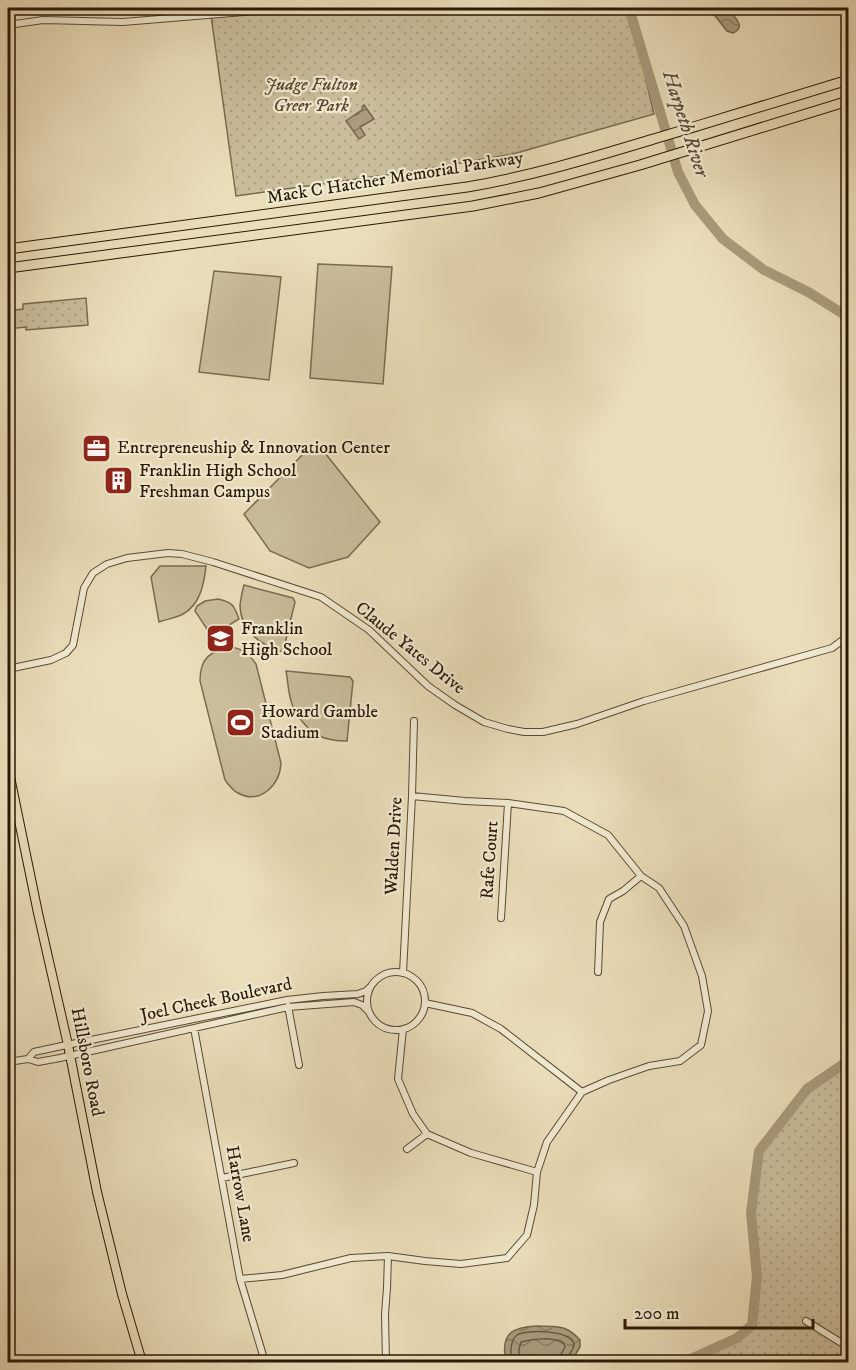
<svg xmlns="http://www.w3.org/2000/svg" width="856" height="1370" font-family="'IM FELL DW Pica',serif">
	<defs>
		<pattern id="park-dots" width="8" height="8" patternUnits="userSpaceOnUse" patternTransform="scale(1.5)"><rect width="8" height="8" fill="#c9bd9b"/><path d="M2 2h.1M6 6h.1" fill="none" stroke="#ada284" stroke-width="1.8" stroke-linecap="round"/></pattern>
		<pattern id="water-waves" width="16" height="10" patternUnits="userSpaceOnUse" patternTransform="scale(1.5)"><rect width="16" height="10" fill="#a99b7c"/><path d="M0 5q4-4 8 0t8 0" fill="none" stroke="#8a7e64"/></pattern>
	</defs>
	<rect width="100%" height="100%" fill="#eadeba"/>
	<filter id="stains"><feTurbulence type="fractalNoise" baseFrequency=".00333" numOctaves="4"/><feColorMatrix values="0 0 0 0 .2 0 0 0 0 .09 0 0 0 0 .02 0 0 0 .5 -.17"/></filter>
	<radialGradient id="worn" r=".72"><stop offset=".6" stop-color="#630" stop-opacity="0"/><stop offset="1" stop-color="#630" stop-opacity=".3"/></radialGradient>
	<!-- park -->
	<path fill="url(#park-dots)" stroke="#7a6b50" stroke-width="1.5" d="M210,8H629L654,114L513,154L407,172L236,196Z
		M86,298L88,325L26,330V327L8,329V311L23,309V304Z
		M848,1061V1362H708L697,1356L737,1338L752,1324L757,1277L751,1213L759,1151L807,1089Z"/>
	<!-- garden -->
	<path fill="#c9bd9b" stroke="#7a6b50" stroke-width="1.5" d="M318,264L392,267L383,384L310,378Z
		M214,271L281,277L269,380L199,372Z
		M310,447L321,448L380,522L348,557L309,568L270,551L244,514Z
		M160,566H206C204,584 200,605 183,614C176,618 167,619 159,622L151,577Z
		M244,585L293,598L295,602L283,652C261,646 240,630 240,605C241,598 242,592 244,585Z
		M218,599C232,602 234,605 239,619L218,632H209L195,611L197,606L205,601Z
		M231,647C243,649 249,654 256,664L281,763C280,785 260,805 238,793C232,790 229,785 225,780L200,681C200,658 210,651 231,647Z
		M286,671L350,677L353,681L347,741C338,741 328,740 319,736C309,731 295,715 292,704C288,693 288,681 286,671Z"/>
	<!-- water -->
	<path fill="url(#water-waves)" stroke="#76674c" stroke-width="1.5" d="M709,8H729V10C734,17 747,27 733,33L727,31Z
		M364,105L374,119L360,127L365,135L359,139L346,121L363,109L362,107Z
		M538,1326C557,1327 566,1324 580,1340V1347L571,1362H506C500,1333 512,1327 538,1326Z"/>
	<g fill="none" stroke-linecap="round" stroke-linejoin="round">
		<!-- shore -->
		<path stroke="#6a5a40" stroke-width="1.5" d="M511,1362C511,1355 509,1341 517,1335C526,1329 574,1330 574,1345C573,1351 567,1356 566,1362
			M519,1362V1349L521,1342C533,1339 554,1336 564,1344L565,1347L560,1356L559,1362"/>
		<!-- river -->
		<path stroke="#a99b7c" stroke-width="10" d="M629,8L678,172L695,205L723,239L764,270L810,293L848,317
			M684,1362L737,1338L752,1325L757,1277L751,1213L759,1151L807,1089L848,1061"/>
		<defs>
			<path id="minor" d="M8,25L43,20L123,22L269,10
				M8,669L51,660L66,653L73,645L84,588L93,573L107,564L127,558L168,553L182,554L213,562L321,597L369,630L428,686L455,705L484,722L508,729L524,732H543L577,724L644,701L832,648L848,636
				M501,918L508,803
				M598,972L600,922L609,899L623,891L641,876
				M367 1001a29 29 0 1 1 58 0a29 29 0 1 1-58 0Z
				M403,973L412,796L414,721
				M425,1003L472,1013L501,1029L582,1092
				M288,1006L299,1065
				M194,1028L240,1279L265,1362
				M403,1029L398,1079L413,1114L427,1134L471,1153L537,1172
				M28,1059L34,1052L57,1047L287,1000L323,996L358,994L366,991L370,987
				M8,1062L28,1059L38,1062L60,1058L288,1007L354,1002L362,1005L368,1011
				M407,1149L427,1134
				M222,1178L294,1163
				M240,1279L282,1275L351,1258L388,1256L425,1261L461,1264L507,1258L527,1235L534,1205L537,1172L547,1142L582,1092L609,1080L649,1066L680,1061L701,1045L708,1011L702,976L684,926L659,888L641,876L608,835L564,811L508,803L465,801L412,796
				M806,1321L848,1347
				M386,1359L466,1362
				M386,1362L385,1314L387,1288L388,1256"/>
			<path id="major" d="M8,767L38,913L68,1045L97,1192L122,1294L142,1362"/>
			<path id="highway" d="M8,249L467,187C532,176 594,157 657,138C721,119 785,99 848,80
				M8,268L473,206L539,193L640,165L848,101"/>
		</defs>
		<!-- minor casing -->
		<use href="#minor" stroke="#5a4a32" stroke-width="8"/>
		<!-- major casing -->
		<use href="#major" stroke="#2a1905" stroke-width="10"/>
		<!-- highway casing -->
		<use href="#highway" stroke="#2a1905" stroke-width="11"/>
		<!-- minor -->
		<use href="#minor" stroke="#f1ead2" stroke-width="6"/>
		<!-- major -->
		<use href="#major" stroke="#eadeba" stroke-width="8"/>
		<!-- highway -->
		<use href="#highway" stroke="#eadeba" stroke-width="9"/>
	</g>
	<!-- icons -->
	<defs>
		<symbol id="office-square" viewBox="-11 -11 22 22"><rect x="-9" y="-9" width="18" height="18" rx="4" fill="#8f2418" stroke="#f1ead2"/><path d="M-6-3h4V-5.5h4V-3h4V5H-6ZM-1-4.5V-3h2v-1.5ZM-6 0V1H6V0Z" fill="#fff"/></symbol>
		<symbol id="building-square" viewBox="-11 -11 22 22"><rect x="-9" y="-9" width="18" height="18" rx="4" fill="#8f2418" stroke="#f1ead2"/><path d="M-4-6H4V6H1V3H-1V6H-4ZM-2.5-4.3h1.7v1.8h-1.7ZM.8-4.3h1.7v1.8H.8ZM-2.5-1h1.7V.8h-1.7ZM.8-1h1.7V.8H.8Z" fill="#fff"/></symbol>
		<symbol id="school-square" viewBox="-11 -11 22 22"><rect x="-9" y="-9" width="18" height="18" rx="4" fill="#8f2418" stroke="#f1ead2"/><path d="M0-5L7-2L0 1L-7-2ZM-4 1L0 2.5L4 1V4Q0 6-4 4Z" fill="#fff"/></symbol>
		<symbol id="stadium-square" viewBox="-11 -11 22 22"><rect x="-9" y="-9" width="18" height="18" rx="4" fill="#8f2418" stroke="#f1ead2"/><path d="M0-5a6.5 5 0 1 0 0 10a6.5 5 0 1 0 0-10ZM-3.5-1.8h7v3.6h-7Z" fill="#fff"/></symbol>
	</defs>
	<g fill-rule="evenodd">
		<use href="#office-square" x="80" y="432" width="33" height="33"/>
		<use href="#building-square" x="102" y="464" width="33" height="33"/>
		<use href="#school-square" x="204" y="622" width="33" height="33"/>
		<use href="#stadium-square" x="224" y="706" width="33" height="33"/>
	</g>
	<g text-anchor="middle" dominant-baseline="central" stroke-width="4.5" stroke-linejoin="round" paint-order="stroke">
		<!-- park labels -->
		<g font-size="18" font-style="italic" fill="#5a4a32" stroke="#f1ead2">
			<text x="311" y="85">Judge Fulton<tspan x="311" dy="21">Greer Park</tspan></text>
		</g>
		<!-- street labels -->
		<g font-size="18" fill="#2a1905" stroke="#f1ead2">
			<text transform="translate(395 178) rotate(-9)">Mack C Hatcher Memorial Parkway</text>
			<text transform="translate(410 648) rotate(39)">Claude Yates Drive</text>
			<text transform="translate(394 846) rotate(-87)">Walden Drive</text>
			<text transform="translate(490 860) rotate(-86)">Rafe Court</text>
			<text transform="translate(216 1000) rotate(-12)">Joel Cheek Boulevard</text>
			<text transform="translate(87 1062) rotate(79)">Hillsboro Road</text>
			<text transform="translate(240 1194) rotate(80)">Harrow Lane</text>
		</g>
		<!-- poi labels -->
		<g font-size="18" fill="#2a1905" stroke="#f1ead2" text-anchor="start">
			<text x="117" y="448">Entrepreneuship &amp; Innovation Center</text>
			<text x="139" y="471">Franklin High School<tspan x="139" dy="21">Freshman Campus</tspan></text>
			<text x="241" y="629">Franklin<tspan x="241" dy="21">High School</tspan></text>
			<text x="261" y="712">Howard Gamble<tspan x="261" dy="21">Stadium</tspan></text>
		</g>
		<!-- water labels -->
		<g font-size="20" font-style="italic" fill="#5d4d35" stroke="#f1ead2">
			<text transform="translate(685 124) rotate(72)">Harpeth River</text>
		</g>
	</g>
	<!-- margin -->
	<rect width="856" height="1370" fill="none" stroke="#eadeba" stroke-width="30"/>
	<rect x="9" y="9" width="838" height="1352" fill="none" stroke="#2a1905" stroke-width="3"/>
	<rect x="15" y="15" width="826" height="1340" fill="none" stroke="#2a1905" stroke-width="1.5"/>
	<!-- scale -->
	<path d="M625 1319v9h188v-9" fill="none" stroke="#2a1905" stroke-width="3"/>
	<text x="634" y="1319" font-size="18" fill="#2a1905" stroke="#f1ead2" stroke-width="4.5" paint-order="stroke">200 m</text>
	<rect width="100%" height="100%" filter="url(#stains)"/>
	<rect width="100%" height="100%" fill="url(#worn)"/>
</svg>
